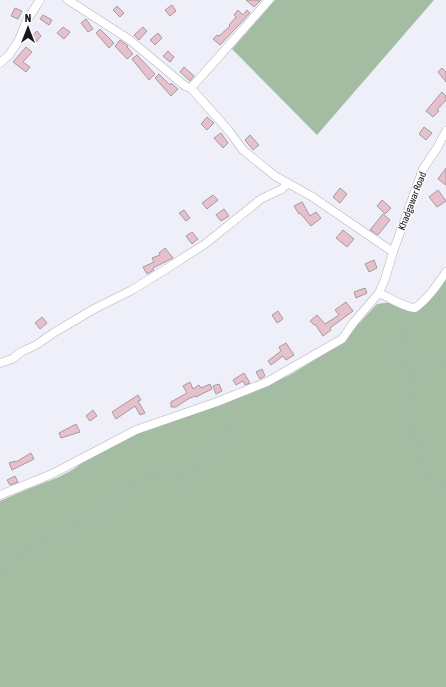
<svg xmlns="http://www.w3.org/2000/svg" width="446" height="687" font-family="'Asap Condensed',sans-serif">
	<rect width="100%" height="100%" fill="#efeff9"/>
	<!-- forest -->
	<path fill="#a3bca2" d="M275,0H434L317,135L232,49Z
		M446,278V687H0V501L28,489L59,477L74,469L86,460L120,440L174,419L246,395L290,375L339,345L377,304L392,302L422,305L439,290Z"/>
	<!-- building -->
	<path fill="#e6c0ca" stroke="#a59a9d" d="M246,0H261L254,7Z
		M172,5L176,11L170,16L165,10Z
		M117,6L124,13L120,17L113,10Z
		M15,8L22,11L18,19L11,16Z
		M238,10L243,15L247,10L250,13L220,45L213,39L217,35L219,36L230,26L229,25L236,17L234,15Z
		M43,15L52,20L49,25L40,19Z
		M86,19L93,29L88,32L81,23Z
		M63,27L70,32L64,39L57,33Z
		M143,27L147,31L139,40L134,35Z
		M100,29L114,43L109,48L96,33Z
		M37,31L41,36L36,42L31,37Z
		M158,33L162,38L155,45L150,40Z
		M120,40L128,46L127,47L133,54L127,59L115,46Z
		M26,47L32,52L23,62L30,67L26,72L13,62Z
		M168,51L174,57L170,62L163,56Z
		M137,55L155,74L149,80L132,59Z
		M184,67L194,76L190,81L180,72Z
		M442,68L446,72V82L438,72Z
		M159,74L170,85L171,83L178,89L171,96L155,78Z
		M442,92L446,96V100L437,110L439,111L433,117L426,111Z
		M207,117L214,123L207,130L201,124Z
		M424,127L432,133L426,140L419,134Z
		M221,133L228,143L223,148L214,138Z
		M250,135L259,145L253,150L245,140Z
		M446,168V185L438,179Z
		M340,188L347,194L340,203L333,197Z
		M438,190L446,201L437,207L429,197Z
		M213,195L218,200L207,209L202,203Z
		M382,200L391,208L385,214L377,206Z
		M302,202L310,216L316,212L321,218L311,226L300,213L299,214L294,206Z
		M224,209L229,216L221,221L216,215Z
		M184,210L190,218L186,221L179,213Z
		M383,214L390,220L378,235L370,230Z
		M343,230L354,239L347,247L336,238Z
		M192,232L198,239L192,244L186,236Z
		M165,248L173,258L153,268L154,270L147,274L143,267L154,262L152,258L160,255L159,253Z
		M374,260L377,268L369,272L365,264Z
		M365,288L367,293L356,298L354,292Z
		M346,302L353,311L330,328L331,330L323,336L315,324L314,325L310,321L317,315L325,324L339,315L335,310Z
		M278,311L283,319L277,323L272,315Z
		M42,317L47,323L40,329L35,323Z
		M286,343L294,355L286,360L283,356L271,365L268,361L281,351L279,347Z
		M262,369L265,376L260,379L256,372Z
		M244,373L250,383L245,385L243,381L236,385L233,380Z
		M190,382L193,389L199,385L201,388L210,384L212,389L196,397L195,396L188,399L176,407H171V402L187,393L183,386Z
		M219,384L222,391L216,394L213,386Z
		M138,395L141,400L138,401L145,413L140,415L135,406L116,419L112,412Z
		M93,410L97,416L90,421L86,416Z
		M76,424L80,432L61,438L59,433Z
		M31,453L34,459L12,470L9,463L15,461L16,462Z
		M15,476L18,482L10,485L7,480Z"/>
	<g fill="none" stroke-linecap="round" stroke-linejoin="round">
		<defs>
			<path id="minor" d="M68,0L130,40L185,86L191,88L229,131L243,150L275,176L311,196L393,252
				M0,63L9,55L18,42L27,20L40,0
				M191,88L269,0
				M379,293C391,298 402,307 415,308C428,299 437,285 446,272
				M0,363L12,359L21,352L36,345L55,332L94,309L132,290L166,269L205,244L261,199L282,189L288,183
				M0,495L52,474L136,430L217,402L267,382L342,339L354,322L379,293L385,279L393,252L423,169L437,148L446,131"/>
		</defs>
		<!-- minor casing -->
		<use href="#minor" stroke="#b3b3bc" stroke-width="9"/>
		<!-- path -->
		<path stroke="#adacb4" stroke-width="1" stroke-dasharray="2 3" stroke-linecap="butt" d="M434,299L446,305
			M409,315L405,342L399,347L400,359L411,378
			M446,365L433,358C426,363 413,370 410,379C408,387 407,423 410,431C413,436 417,439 422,441C424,453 422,466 427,477L446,487
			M0,574L14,557L56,533L102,512L126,486L159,473L183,480L227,441L236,403"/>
		<!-- minor -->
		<use href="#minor" stroke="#fff" stroke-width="8"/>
	</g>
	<g text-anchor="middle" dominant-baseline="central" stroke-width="3" stroke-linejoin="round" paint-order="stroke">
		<!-- street labels -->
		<g font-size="10" fill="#17161a" stroke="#fdfdfd">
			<text transform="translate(412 201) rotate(-69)">Khadgawar Road</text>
		</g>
	</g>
	<!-- north arrow -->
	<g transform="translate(28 28)" stroke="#fdfdfd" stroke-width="3" paint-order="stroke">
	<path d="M0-3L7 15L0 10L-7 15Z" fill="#17161a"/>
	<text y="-6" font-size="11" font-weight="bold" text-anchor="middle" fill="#17161a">N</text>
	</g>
</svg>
